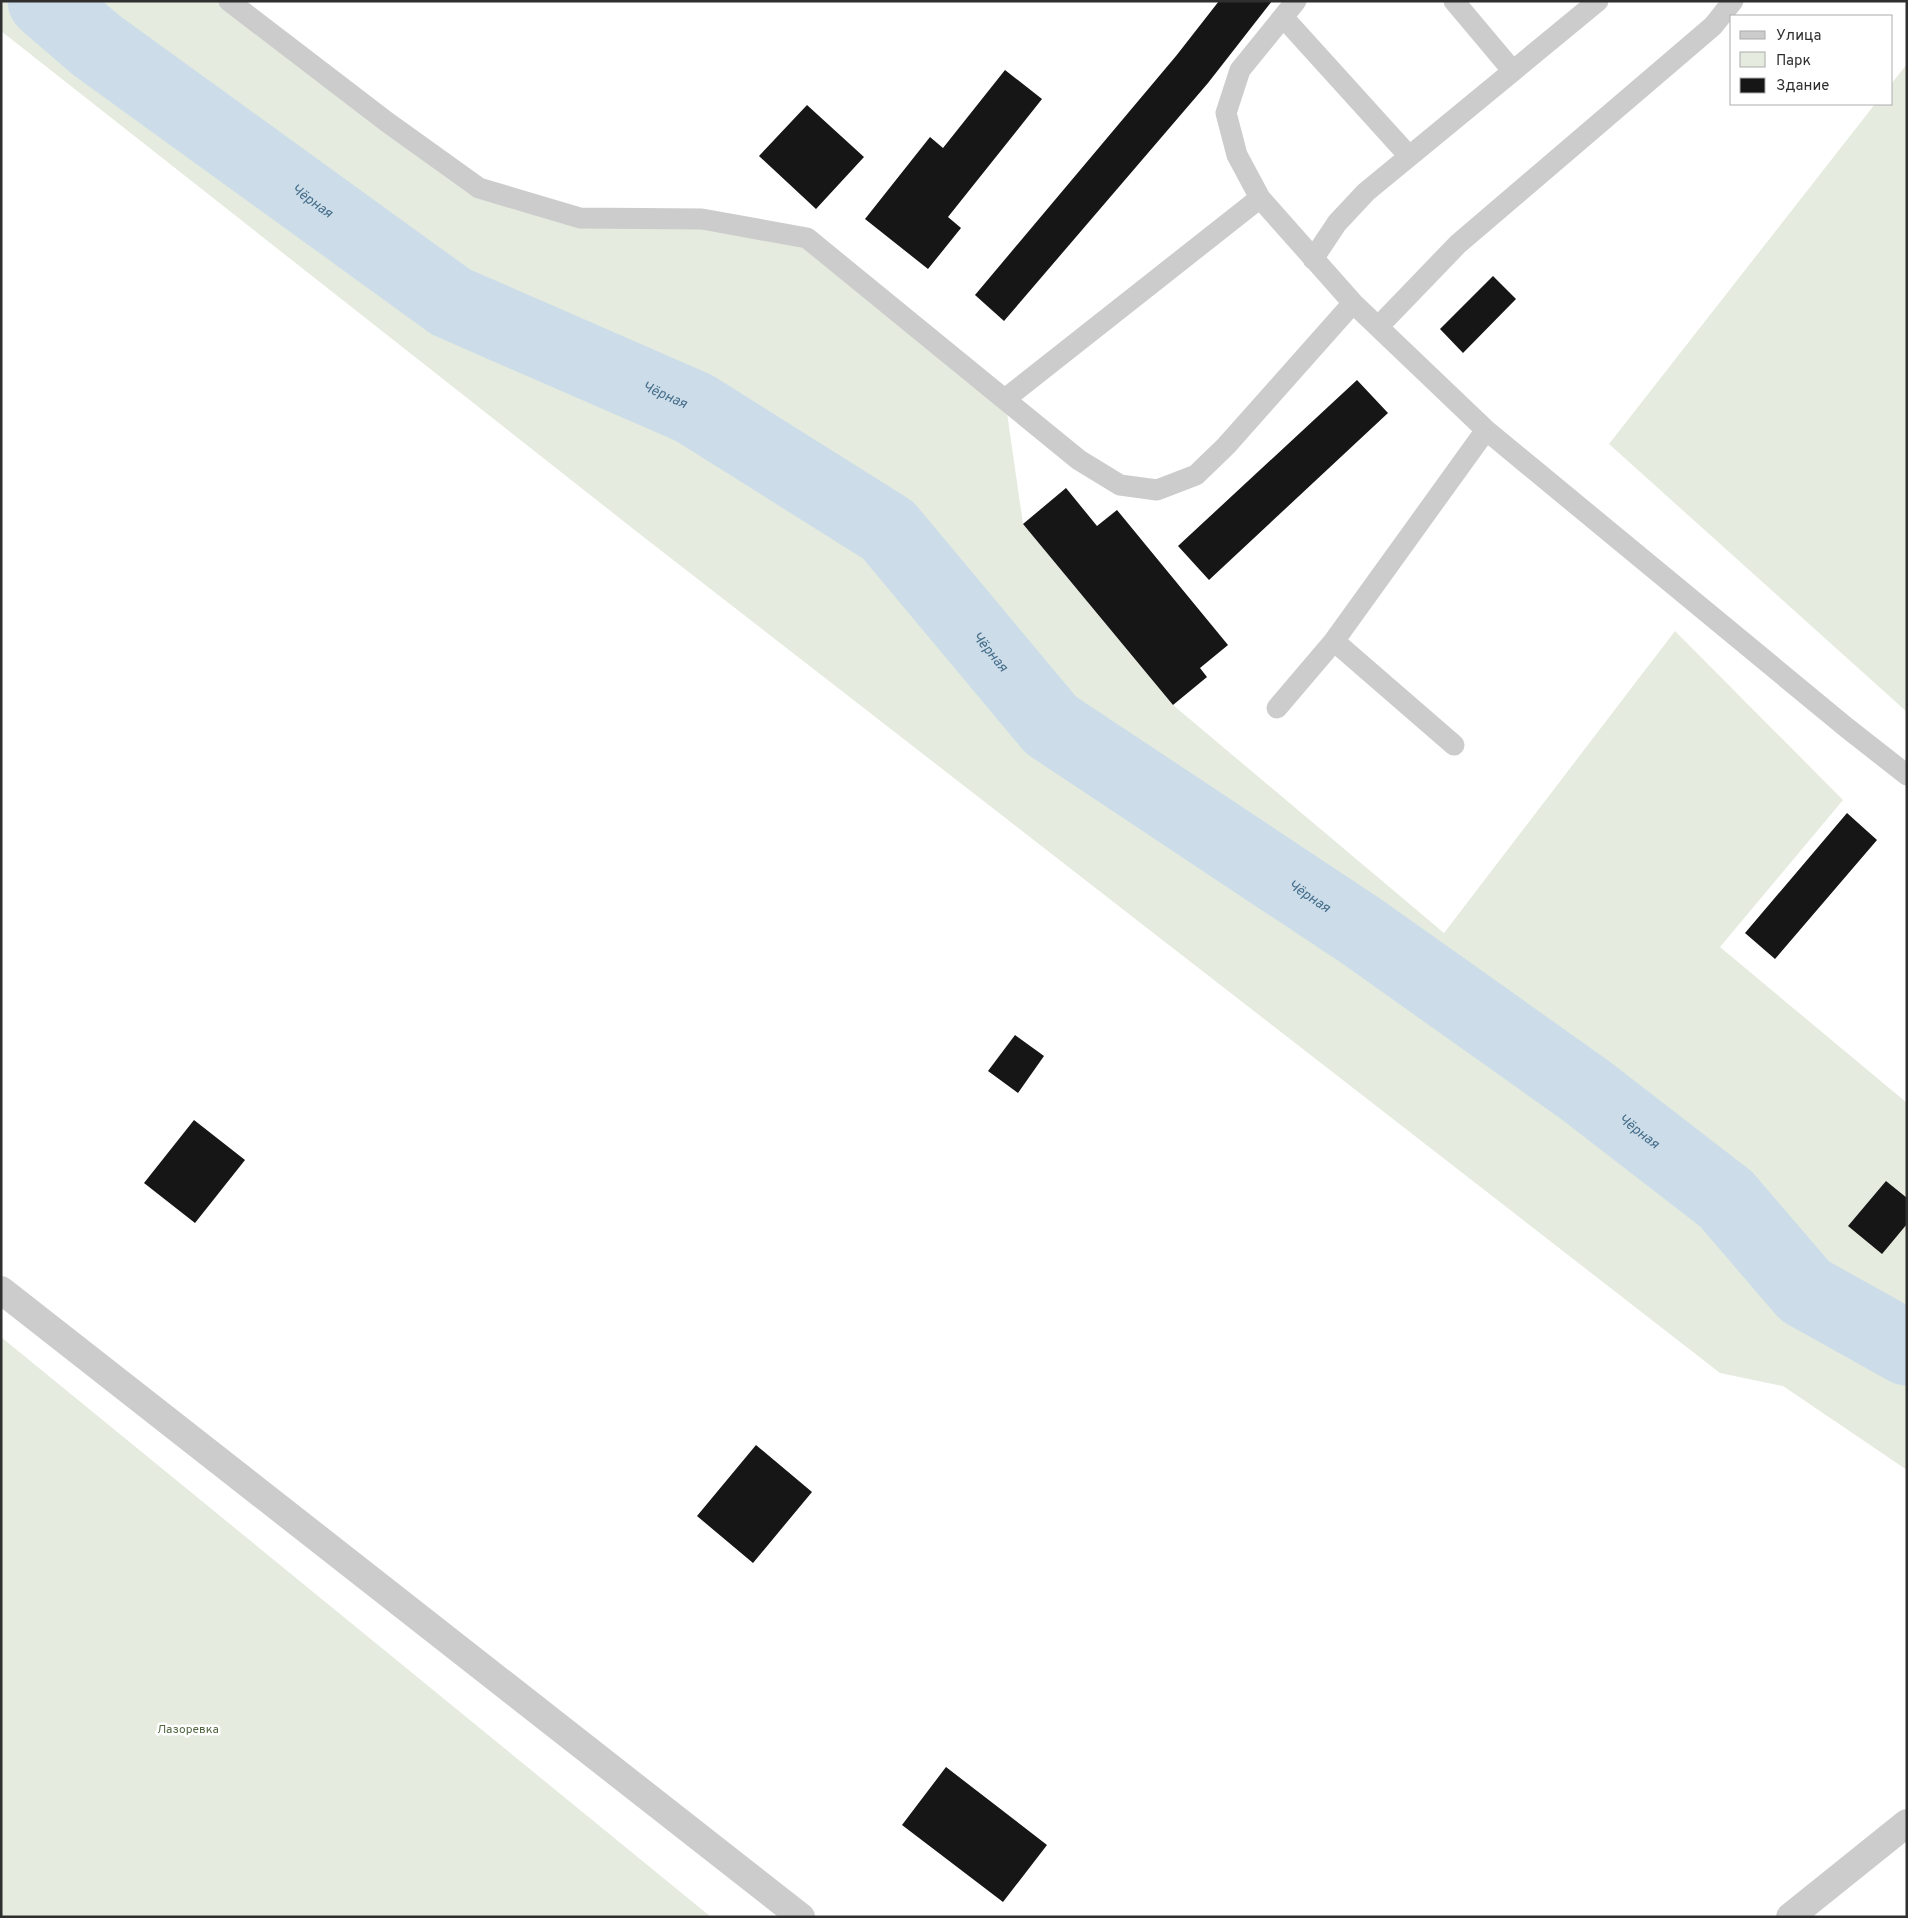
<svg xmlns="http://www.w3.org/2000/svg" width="1908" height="1918" font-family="Overpass,sans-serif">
	<rect width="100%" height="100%" fill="#fff"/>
	<!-- green -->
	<path fill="#e5ebde" d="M1,1H229L479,188L580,218L807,238L1005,399L1023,524L1173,705L1444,933L1675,631L1843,800L1720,947L1907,1103V1470L1783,1386L1720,1373L641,535L1,31Z
		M1907,64V712L1609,444L1875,104H1892V83Z
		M1,1337L711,1917H1Z"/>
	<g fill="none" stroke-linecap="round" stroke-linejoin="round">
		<!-- river -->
		<path stroke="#ccdde9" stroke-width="75" id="s1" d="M45,1L96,45L451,302L694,408L888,530L1051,725L1364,933L1585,1090L1726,1199L1805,1291L1907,1348"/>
	</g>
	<!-- building -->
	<path fill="#161616" d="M1219,1H1272L1208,83L1004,321L975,295L1176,56Z
		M1005,70L1042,99L948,217L961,228L928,269L865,219L930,137L943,148Z
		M807,105L864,157L816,209L759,156Z
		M1493,276L1516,299L1463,353L1440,329Z
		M1357,380L1388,413L1209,580L1178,546Z
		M1066,488L1097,526L1117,510L1228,645L1200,668L1207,677L1173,705L1023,524Z
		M1847,813L1877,840L1775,959L1745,933Z
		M1015,1035L1044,1056L1018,1093L988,1071Z
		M194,1120L245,1160L195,1223L144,1183Z
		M1886,1181L1907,1198V1224L1882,1254L1848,1226Z
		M756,1445L812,1492L753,1563L697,1516Z
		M946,1767L1047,1845L1003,1902L902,1825Z"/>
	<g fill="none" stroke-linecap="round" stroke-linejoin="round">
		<!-- service -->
		<path stroke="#ccc" stroke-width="21" d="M229,1L387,122L479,188L580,218L702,219L807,238L1079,460L1120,485L1157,490L1196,475L1226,446L1353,303
			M1296,1L1240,70L1226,113L1237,155L1260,198L1353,303L1486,430L1847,728L1907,775
			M1454,1L1512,70
			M1283,17L1409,156
			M1313,259L1337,223L1366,192L1598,1
			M1378,327L1458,244L1713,26L1733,1
			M1005,399L1260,198
			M1334,641L1454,745
			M1277,708L1334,641L1486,430"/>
		<!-- minor -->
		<path stroke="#ccc" stroke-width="28" d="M1,1290L801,1917"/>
		<!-- tertiary -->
		<path stroke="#ccc" stroke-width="28" d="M1790,1917L1907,1823"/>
	</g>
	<g text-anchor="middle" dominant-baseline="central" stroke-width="5" stroke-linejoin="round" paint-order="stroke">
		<!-- park labels -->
		<g font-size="12" fill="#516740" stroke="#fff">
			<text x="188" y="1730">Лазоревка</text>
		</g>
		<!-- water labels -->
		<g font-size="14" font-style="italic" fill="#456d8a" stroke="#fff">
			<text stroke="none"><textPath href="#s1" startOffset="334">Чёрная</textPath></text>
			<text stroke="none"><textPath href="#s1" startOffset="739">Чёрная</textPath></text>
			<text stroke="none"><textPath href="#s1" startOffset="1159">Чёрная</textPath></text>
			<text stroke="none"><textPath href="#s1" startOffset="1564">Чёрная</textPath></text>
			<text stroke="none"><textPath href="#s1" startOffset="1969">Чёрная</textPath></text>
		</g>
	</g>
	<!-- border -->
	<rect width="1908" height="1918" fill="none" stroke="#2f2f2f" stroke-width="5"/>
	<!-- legend -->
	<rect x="1730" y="15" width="162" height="90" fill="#ffffff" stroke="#acacac"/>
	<rect x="1740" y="31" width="25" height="8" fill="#cccccc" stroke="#acacac"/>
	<text x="1776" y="40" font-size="15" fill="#2f2f2f">Улица</text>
	<rect x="1740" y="52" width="25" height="15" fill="#e5ebde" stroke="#acacac"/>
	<text x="1776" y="65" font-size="15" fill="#2f2f2f">Парк</text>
	<rect x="1740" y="78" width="25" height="15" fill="#161616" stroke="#acacac"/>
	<text x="1776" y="90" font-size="15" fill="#2f2f2f">Здание</text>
</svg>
